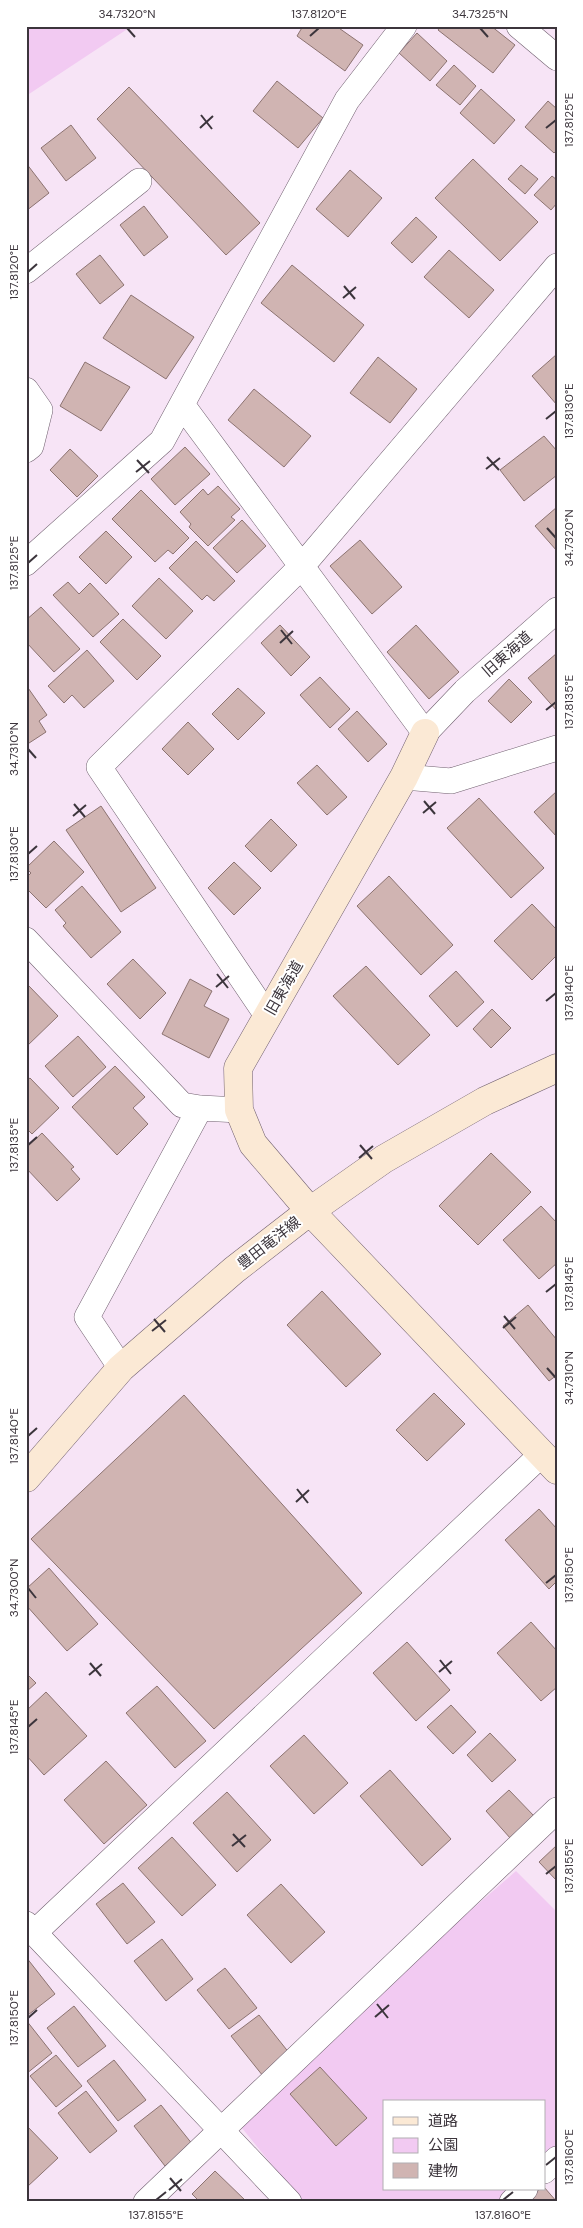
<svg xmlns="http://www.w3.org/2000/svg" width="583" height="2228" font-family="'DM Sans','Noto Sans JP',sans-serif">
	<rect width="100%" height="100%" fill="#f7e4f6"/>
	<!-- green -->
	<path fill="#f2caf2" d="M26,26H132L26,96Z
		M516,1871L557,1912V2159L544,2171V2102H384V2189H525L512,2202H302L233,2117Z"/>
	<!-- building -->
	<path fill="#d0b4b2" stroke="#8c7371" d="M303,26H336L363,45L345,71L297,36Z
		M441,26H491L515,45L493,73L438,30Z
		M417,33L447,61L430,81L399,53Z
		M454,65L476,86L460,105L436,85Z
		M277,81L323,118L298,148L253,111Z
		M129,87L260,223L226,255L97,119Z
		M481,89L515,120L494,144L460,113Z
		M548,101L557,109V150L554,153L525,127Z
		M71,125L96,158L66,181L41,148Z
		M473,159L538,222L500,261L435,198Z
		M26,163L49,193L26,211Z
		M521,165L538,179L525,194L508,179Z
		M350,170L382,198L348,237L316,209Z
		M552,176L557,180V203L551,210L534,195Z
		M144,206L168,237L144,256L120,225Z
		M416,217L437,237L412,263L391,243Z
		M449,250L494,290L469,318L424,277Z
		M100,255L124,285L100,304L76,274Z
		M292,265L364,325L334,362L261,303Z
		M131,295L194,337L166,379L103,338Z
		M557,354V405L532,376Z
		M378,357L417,389L390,423L350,393Z
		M85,362L130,387L101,431L60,406Z
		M254,389L311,436L284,467L228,420Z
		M544,436L557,451V475L524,501L500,470Z
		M185,447L210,474L175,505L151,479Z
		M70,449L98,476L77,497L50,470Z
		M218,486L240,509L231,517L235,520L208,546L189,527L191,524L180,512L203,489L208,495Z
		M141,490L189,538L173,554L168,550L155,562L112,519Z
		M557,507V551L535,526Z
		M242,520L266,546L237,573L213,548Z
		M106,531L132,557L106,584L79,557Z
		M360,540L402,587L372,614L330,566Z
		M196,541L235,581L214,601L207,595L202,600L169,568Z
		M159,578L193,611L166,639L132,606Z
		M68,582L79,594L90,583L119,614L93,637L53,595Z
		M41,607L80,649L54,672L26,642V620Z
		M123,619L161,656L137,680L100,642Z
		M280,625L310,657L291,676L261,643Z
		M416,625L459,672L429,699L387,652Z
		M87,650L114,681L84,708L72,695L64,703L48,686Z
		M557,653V711L528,678Z
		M320,677L350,709L330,728L300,695Z
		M509,679L532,702L511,723L488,701Z
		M26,685L47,715L39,721L46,732L26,745Z
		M238,688L265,713L238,740L212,714Z
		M357,711L387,744L368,762L338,729Z
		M188,722L214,749L188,775L162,749Z
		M317,765L347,797L327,815L297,783Z
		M557,791V837L534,812Z
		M479,798L544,868L511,898L447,828Z
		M101,806L156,888L121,912L66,830Z
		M271,819L297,845L271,872L245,846Z
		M54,841L84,872L46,908L26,888V878L31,873L26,868Z
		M234,862L261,888L234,915L208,888Z
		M389,876L453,945L421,975L357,906Z
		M82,886L121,932L91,958L63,926L66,923L55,910Z
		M532,904L557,930V955L532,980L494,941Z
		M133,959L166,993L140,1019L107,984Z
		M366,966L430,1035L398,1065L333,996Z
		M456,971L484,1002L457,1027L429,996Z
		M190,979L212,991L204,1006L229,1019L209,1058L162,1034Z
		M28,985L58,1016L26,1047V987Z
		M492,1009L511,1028L491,1048L473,1029Z
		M78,1036L106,1067L73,1097L45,1066Z
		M115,1066L145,1097L133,1108L148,1124L117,1155L72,1107Z
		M30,1078L59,1108L32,1134L26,1128V1081Z
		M42,1133L74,1167L71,1169L80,1179L57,1201L26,1168V1148Z
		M491,1153L531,1192L478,1245L439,1206Z
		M541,1206L557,1223V1263L539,1279L503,1240Z
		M322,1291L381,1354L346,1387L287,1325Z
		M528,1305L557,1340V1375L549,1381L503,1326Z
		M434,1393L465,1424L427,1461L396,1430Z
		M184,1395L362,1593L214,1729L31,1539Z
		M539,1509L557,1529V1581L549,1589L505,1540Z
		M49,1568L98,1624L67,1651L26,1605V1589Z
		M531,1622L557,1651V1687L541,1701L497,1653Z
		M407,1642L450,1690L416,1721L373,1673Z
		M26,1673L36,1683L26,1692Z
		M157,1686L206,1741L175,1768L126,1713Z
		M46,1692L87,1736L44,1775L26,1755V1711Z
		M451,1705L476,1732L453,1754L427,1727Z
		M490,1733L516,1760L492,1782L467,1755Z
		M304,1735L348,1783L314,1814L270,1766Z
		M106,1761L147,1805L104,1844L64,1800Z
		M390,1770L451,1839L422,1866L360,1796Z
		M509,1790L535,1817L511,1839L486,1811Z
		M227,1792L271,1840L237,1872L193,1823Z
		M172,1837L216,1885L182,1916L138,1868Z
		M557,1845V1881L539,1862Z
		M123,1883L155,1922L127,1944L96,1904Z
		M281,1884L325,1932L291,1963L247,1915Z
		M162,1939L193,1979L166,2001L134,1961Z
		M26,1957L55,1994L28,2015L26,2014Z
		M225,1968L257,2008L229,2029L197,1990Z
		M74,2006L106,2046L78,2067L47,2028Z
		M259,2015L290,2054L263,2076L231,2036Z
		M26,2020L52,2053L26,2074Z
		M56,2055L82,2086L56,2107L30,2076Z
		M114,2060L146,2100L118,2121L87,2081Z
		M320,2067L367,2118L336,2146L290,2094Z
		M86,2091L117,2131L90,2153L58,2113Z
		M161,2105L193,2145L165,2166L134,2126Z
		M26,2125L58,2158L27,2187H26Z
		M215,2171L247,2202H200L192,2194Z
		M544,2187L557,2202H525L540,2189H544Z"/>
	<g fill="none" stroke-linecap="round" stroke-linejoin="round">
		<defs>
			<path id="street" d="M519,26L557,58
				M26,271L139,181
				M26,390L40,410L31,446L26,450
				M183,406L425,733L465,691L557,610
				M26,563L162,441L347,100L404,26
				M404,777L451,781L557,748
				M26,940L182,1105L200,1108L239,1110
				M268,1017L99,767L302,566L557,266
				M121,1368L87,1317L200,1108
				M26,1924L289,2202
				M35,1932L542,1454
				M544,2171L557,2159
				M146,2202L557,1810
				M512,2202L525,2189"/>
			<path id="secondary" d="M425,733L404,777L238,1068L239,1110L253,1144L310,1211L557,1470
				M26,1478L121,1368L234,1270L310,1211L384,1159L485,1101L557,1068"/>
		</defs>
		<!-- street casing -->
		<use href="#street" stroke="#716170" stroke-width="26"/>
		<!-- secondary casing -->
		<use href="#secondary" stroke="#716170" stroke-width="29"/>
		<!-- street -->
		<use href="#street" stroke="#fff" stroke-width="25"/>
		<!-- secondary -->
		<use href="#secondary" stroke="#fbe9d5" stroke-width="28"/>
	</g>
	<!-- ticks -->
	<path fill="none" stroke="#3c353c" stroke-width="2" d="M127,28L135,37M480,28L488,37M310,36L319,28M201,115L212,129M200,128L213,116M546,128L556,120M28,272L37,264M344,286L355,299M343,298L356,287M546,419L556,411M487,457L499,470M137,460L149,473M486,469L500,458M136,472L150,461M547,528L556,538M28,563L37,555M281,630L292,644M280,643L293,631M546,710L556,702M28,749L36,758M424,801L435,814M74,804L85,817M423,813L436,802M73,816L86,805M28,854L37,846M217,974L228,988M216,987L229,976M546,1001L556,993M28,1145L37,1137M360,1145L372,1159M359,1158L373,1146M546,1292L556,1284M504,1316L515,1329M154,1319L165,1332M503,1328L516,1317M152,1331L166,1320M547,1368L556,1378M28,1436L37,1428M297,1489L308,1503M296,1502L309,1490M546,1583L556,1575M28,1588L36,1598M440,1660L451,1674M90,1663L101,1676M439,1672L452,1661M89,1675L102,1664M28,1727L37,1719M233,1834L245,1847M232,1846L246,1835M546,1874L556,1866M377,2004L388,2018M375,2017L389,2005M28,2018L37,2010M546,2165L556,2157M170,2178L181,2191M169,2190L182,2179M156,2200L166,2192M503,2200L513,2192"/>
	<g text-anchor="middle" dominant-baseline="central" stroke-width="4" stroke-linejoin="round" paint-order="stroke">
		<!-- street labels -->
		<g font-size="15" fill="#3c353c" stroke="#fff">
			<text transform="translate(507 654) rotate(-41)">旧東海道</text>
			<text transform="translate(284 988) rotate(-60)">旧東海道</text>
			<text transform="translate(269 1243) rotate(-38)">豊田竜洋線</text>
		</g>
	</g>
	<!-- border -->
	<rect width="583" height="2228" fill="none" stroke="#ffffff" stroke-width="55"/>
	<!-- legend -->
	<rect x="383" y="2100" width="162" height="90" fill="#ffffff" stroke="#b1aeb1"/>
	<rect x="393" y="2117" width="25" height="8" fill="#fbe9d5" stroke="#b1aeb1"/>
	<text x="428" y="2126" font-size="15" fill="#3c353c">道路</text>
	<rect x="393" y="2138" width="25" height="15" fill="#f2caf2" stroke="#b1aeb1"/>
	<text x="428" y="2150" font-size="15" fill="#3c353c">公園</text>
	<rect x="393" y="2163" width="25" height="15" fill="#d0b4b2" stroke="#b1aeb1"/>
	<text x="428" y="2176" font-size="15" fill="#3c353c">建物</text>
	<rect x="28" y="28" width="528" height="2172" fill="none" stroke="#3c353c" stroke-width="2"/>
	<g font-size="12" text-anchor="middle" fill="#3c353c">
		<text x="127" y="18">34.7320°N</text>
		<text x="319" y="18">137.8120°E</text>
		<text x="480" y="18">34.7325°N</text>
		<text transform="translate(569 120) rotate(-90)" y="4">137.8125°E</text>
		<text transform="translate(14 272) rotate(-90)" y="4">137.8120°E</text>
		<text transform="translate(569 411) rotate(-90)" y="4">137.8130°E</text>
		<text transform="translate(569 538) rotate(-90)" y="4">34.7320°N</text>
		<text transform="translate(14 563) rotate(-90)" y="4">137.8125°E</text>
		<text transform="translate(569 702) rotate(-90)" y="4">137.8135°E</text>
		<text transform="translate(14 749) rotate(-90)" y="4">34.7310°N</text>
		<text transform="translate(14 854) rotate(-90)" y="4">137.8130°E</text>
		<text transform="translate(569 993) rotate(-90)" y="4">137.8140°E</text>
		<text transform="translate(14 1145) rotate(-90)" y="4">137.8135°E</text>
		<text transform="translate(569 1284) rotate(-90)" y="4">137.8145°E</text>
		<text transform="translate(569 1378) rotate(-90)" y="4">34.7310°N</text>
		<text transform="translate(14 1436) rotate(-90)" y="4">137.8140°E</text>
		<text transform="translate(569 1575) rotate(-90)" y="4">137.8150°E</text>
		<text transform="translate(14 1588) rotate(-90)" y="4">34.7300°N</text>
		<text transform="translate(14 1727) rotate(-90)" y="4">137.8145°E</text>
		<text transform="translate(569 1866) rotate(-90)" y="4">137.8155°E</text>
		<text transform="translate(14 2018) rotate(-90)" y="4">137.8150°E</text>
		<text transform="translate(569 2157) rotate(-90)" y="4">137.8160°E</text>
		<text x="156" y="2219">137.8155°E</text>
		<text x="503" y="2219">137.8160°E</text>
	</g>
</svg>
